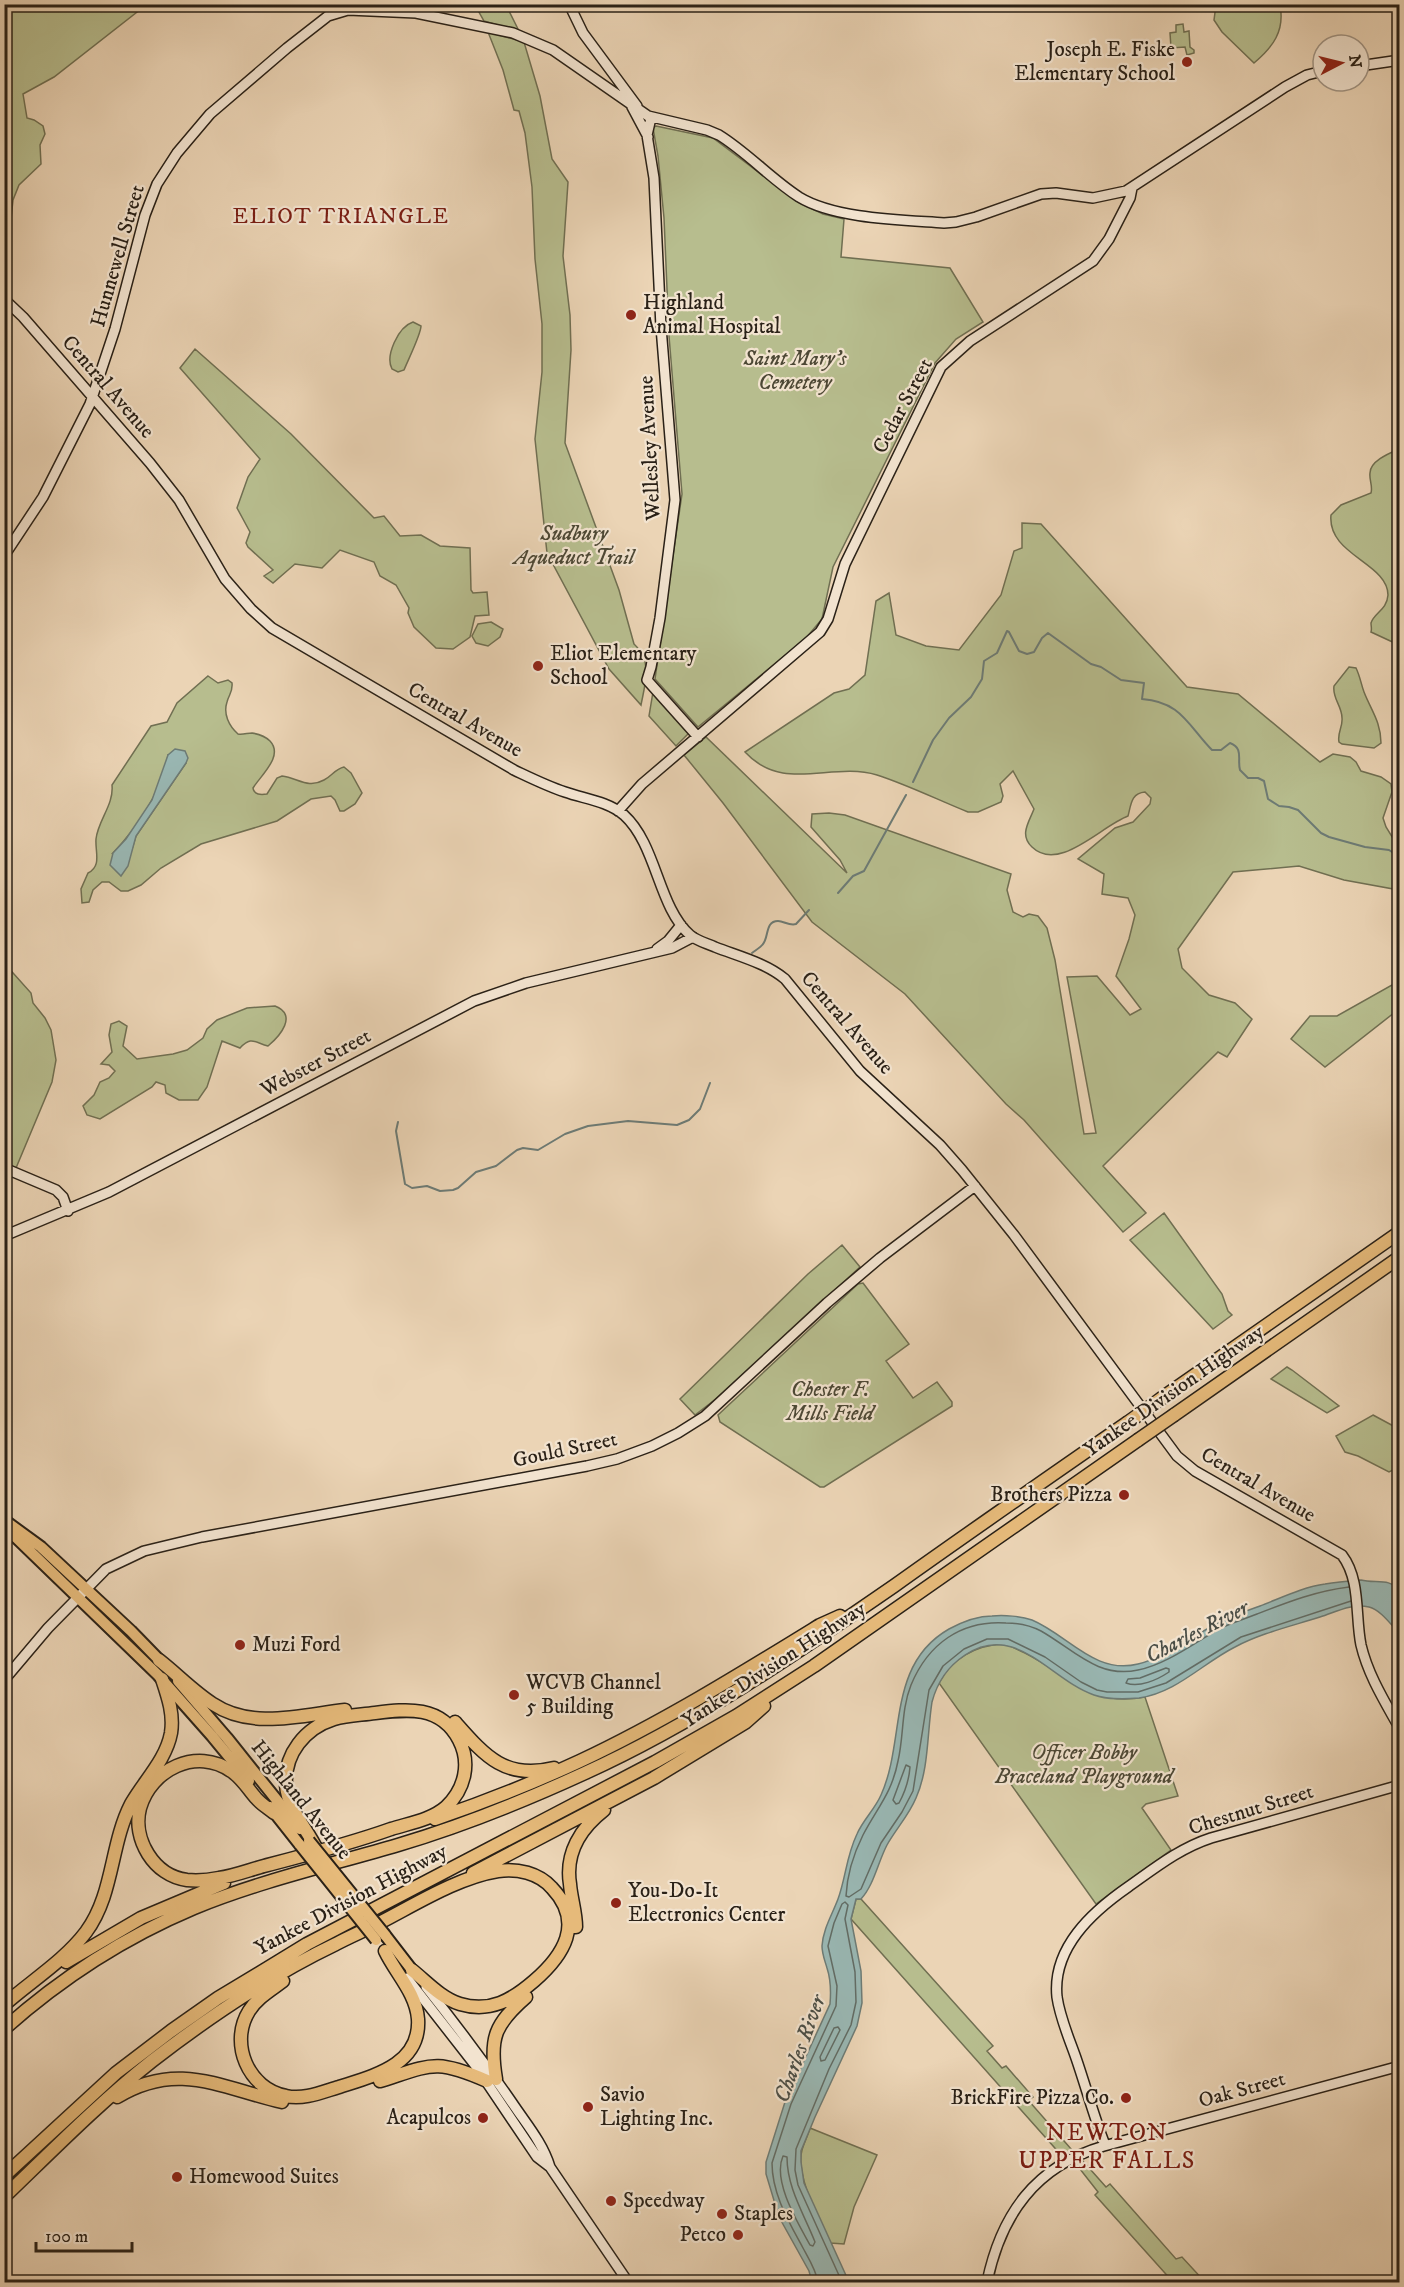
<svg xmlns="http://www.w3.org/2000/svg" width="1404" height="2287" font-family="'IM FELL DW Pica',serif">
	<rect width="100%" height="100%" fill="#ebd4b5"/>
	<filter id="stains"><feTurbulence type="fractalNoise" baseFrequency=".00333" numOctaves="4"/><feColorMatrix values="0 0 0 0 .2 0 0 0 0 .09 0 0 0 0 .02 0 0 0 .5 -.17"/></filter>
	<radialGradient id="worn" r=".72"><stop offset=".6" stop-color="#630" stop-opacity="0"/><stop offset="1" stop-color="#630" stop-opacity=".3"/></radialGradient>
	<!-- green -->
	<path fill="#b7bd8e" stroke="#706f52" stroke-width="1.5" fill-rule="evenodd" d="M4,5H146L54,77L23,94L27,118L34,120L43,126L45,134L40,145L41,164L19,185L13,200L11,219H5Z
		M475,5H506L519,31L484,21Z
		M1216,5H1280C1285,31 1273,47 1254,63L1222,32L1214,20Z
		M1183,24L1184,32L1189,31L1190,47L1194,50V53L1187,55L1185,47L1171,48L1170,33L1176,32V25Z
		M488,32L524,42L540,96L552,159L568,182L563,256L570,315L571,350L565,443L619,590L634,644C653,660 645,684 641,705L609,669L547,553L535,439L542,372V324L535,259L532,187L525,133L519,111L514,110L503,70Z
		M656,126L713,138L798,202L823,214L844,219L841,257L950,268L983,322L956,339L935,363L833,567L822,619L806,638L698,727L655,679L682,494L669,336L664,218L658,156L653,128Z
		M413,322L421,326C421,334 408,360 404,370L398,372L392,369C385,356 398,327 413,322Z
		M195,349L291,434L374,518L384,516L400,536L421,535L440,546L470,548L471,590L473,593L487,592L489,615L475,616L470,637L453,649L436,648L414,627L408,613L409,608L396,585L380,576L374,562L340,550L322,568L295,564L273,583L264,576L273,570L248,547L246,543L250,532L237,508L248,477L260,459L180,368Z
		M1399,449H1400L1399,645L1371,632C1372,629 1371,626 1371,623C1374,613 1387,610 1388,595C1388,563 1327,555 1331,515L1341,505L1371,493C1373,486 1369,480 1370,473C1370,461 1390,453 1399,449Z
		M1022,523L1041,524L1187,687L1238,694L1320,762L1333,754L1350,757L1356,762L1361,771L1381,777L1391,784L1392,792L1383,818L1386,827L1399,848V890L1344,880L1299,866L1233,872L1178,949L1182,968L1209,995L1235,1003L1252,1019L1227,1057L1218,1052L1103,1166L1146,1213L1123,1232L1024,1120L1006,1104L905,994L812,922L723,803L684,755L706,737L847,873L840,860L811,827L812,814L829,813L845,815L1011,874L1007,890L1013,912L1023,917L1029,914L1038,916L1047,928L1055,960L1084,1134L1096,1133L1067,977L1097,976L1130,1015L1141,1009L1116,976L1129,939L1135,915L1128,898L1102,894L1104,874L1078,859L1115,828L1133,822L1150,804L1151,798L1145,792C1131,793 1131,805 1128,816C1101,826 1059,873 1032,847C1019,835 1029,822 1034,809L1013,771L1000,784L1003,796L1001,802L978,812H968C938,800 908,785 877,775C831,761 784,794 745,752L834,693L849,689L865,675L876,601L889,593L896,635L926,646L959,650L1001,595L1014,551L1022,548Z
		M491,622L503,629L500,637L488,646L476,643L472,636L478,624Z
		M1349,667L1356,668C1360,676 1361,684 1364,692C1371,710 1381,722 1381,743L1374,748L1342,744L1339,742C1337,733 1343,727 1342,718C1342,706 1332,698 1334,686Z
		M208,676L218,683L228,680L232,683C233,692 229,694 227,702C223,714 229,726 238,734C242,735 248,733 252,733C258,734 266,737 270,741C284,756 261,775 253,788C254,795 261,795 267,794L277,778L282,776C298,778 308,789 324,780C332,776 335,769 344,767L351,773L362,793L355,804L344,811H340L335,800L331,796L311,799L277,821L201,844L161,868L141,885L128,891H121L109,882H102L93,890L89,902L82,903L81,889L88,873C102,866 95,852 96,839C98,820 114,805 112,785L151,726L167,722L177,703ZM168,755L186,763L136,836L132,849L113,853C138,827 162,791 168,755Z
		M653,692L689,733L676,746L649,716Z
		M5,964L31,993L33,1003L45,1018L51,1030L56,1060L52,1082L16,1168L5,1163Z
		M1399,981V1009L1325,1067L1291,1039L1310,1016H1337Z
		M275,1006C298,1015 280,1036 268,1046C254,1042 251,1036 240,1048L222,1041L207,1087L198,1100H179L166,1093L165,1085L156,1082L152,1087L100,1119L87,1115L83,1106L94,1095L100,1082L109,1078L115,1071L109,1065L101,1064L112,1052L109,1035L111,1024L119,1021L127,1026L123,1046L137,1059L173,1054L187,1050L203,1038L207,1029L217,1020L247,1008Z
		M1164,1213L1222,1294L1228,1311L1232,1315L1213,1329L1130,1240Z
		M842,1245L860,1267L721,1395L695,1415L680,1399L808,1274Z
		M863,1283L909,1344L886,1361L913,1398L937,1382L952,1402V1406L824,1487H820L720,1422L718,1415L858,1284Z
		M1287,1367L1292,1370L1339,1406L1327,1413L1271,1379Z
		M1373,1415L1399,1429V1469L1397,1468L1389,1472L1358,1456L1345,1452L1336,1436Z
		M1003,1644C1011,1645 1017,1650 1025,1653C1069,1675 1090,1708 1145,1697L1178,1796L1146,1804L1142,1808L1171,1850L1096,1904L939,1683C951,1659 976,1645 1003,1644Z
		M856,1899H861L993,2046L987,2051L1002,2068L1006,2066L1033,2097L1028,2100L1072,2150L1062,2156L851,1919Z
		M810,2128L877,2155L854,2207L844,2244L830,2243C819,2219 795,2175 802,2150C804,2143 808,2135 810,2128Z
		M1082,2160L1106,2187L1110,2184L1176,2259L1182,2257L1205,2282H1173L1095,2195L1098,2192L1076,2164Z"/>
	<!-- water -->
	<path fill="#99b7b3" stroke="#6d7b75" stroke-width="1.5" d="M175,749L185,751L188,758L186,763L136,836L128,866L121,876L110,865L113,853L126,839L152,800L168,755Z
		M1361,1580C1375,1584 1390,1577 1399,1591V1633C1391,1625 1381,1610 1369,1607C1351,1603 1336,1612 1320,1617C1292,1626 1261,1633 1235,1647C1203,1663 1176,1693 1139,1698C1125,1699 1108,1700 1094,1695C1050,1680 1016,1621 965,1655C947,1667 937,1683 932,1702C927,1734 929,1769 916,1798C909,1815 896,1829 887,1845C878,1862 874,1885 861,1899H856L851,1919L861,1971L862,2003L857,2026L815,2117L801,2151V2162L804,2183L849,2282H812L809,2271L779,2217L766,2174V2162L785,2102L830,2004C831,1992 831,1980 827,1968C825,1961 822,1954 822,1946C823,1929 832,1915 838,1899C846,1877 846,1857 857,1834C863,1820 875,1809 881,1795C906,1740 886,1665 949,1629C962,1622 976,1616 992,1616C1004,1615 1021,1616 1032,1620C1068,1635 1095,1675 1138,1664C1167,1657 1192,1636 1218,1623C1231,1616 1246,1611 1260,1606C1281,1598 1303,1587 1325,1584C1337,1582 1349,1581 1361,1580Z"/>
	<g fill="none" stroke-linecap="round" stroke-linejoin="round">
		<!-- shore -->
		<path stroke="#626c65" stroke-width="1.5" d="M1349,1587C1316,1591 1288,1602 1257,1614C1245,1619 1231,1623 1219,1629C1194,1643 1167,1664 1138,1670C1098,1679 1073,1649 1041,1631C1029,1625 1019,1623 1006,1623C961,1620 928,1644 911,1685C901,1710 904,1736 898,1761C892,1793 877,1808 863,1835C854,1853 847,1876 846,1896L849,1897L861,1889L881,1843L902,1812L913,1791L929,1690L943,1666L964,1649L987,1639H1008L1045,1657L1081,1682L1097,1690L1107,1692H1138L1166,1683L1241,1637L1351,1601
			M1166,1668L1169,1669V1672C1157,1680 1139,1688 1126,1683L1128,1679L1140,1678Z
			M906,1765L910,1767C909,1780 905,1792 899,1803L896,1804L893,1800Z
			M838,2027L840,2030L825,2060L821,2061L820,2057L834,2028Z
			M783,2156L787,2157C787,2188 804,2214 815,2242L813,2246L810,2245C798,2223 772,2181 783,2156Z
			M818,2282C816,2270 809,2259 803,2248C789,2222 772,2194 772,2163L791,2104L836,2006L837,1986L828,1946L834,1923L842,1904L845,1902L848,1905L845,1919L855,1972L856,2002L851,2025L829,2069L796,2149L795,2170L798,2185L842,2282"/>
		<!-- stream -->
		<path stroke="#6d7b75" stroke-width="2" d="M913,782L933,740L949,718L971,697L982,679L984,661L997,653L1007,631L1009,632L1019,651L1027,654L1034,652L1042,638L1048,633L1091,664L1101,667L1121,680L1144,683L1142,699C1181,702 1187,724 1212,750H1221L1230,743C1244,748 1237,760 1240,770L1248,778H1258L1264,781L1268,799L1279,806L1289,807L1298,810L1321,833L1329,837L1365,847L1389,850L1395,854L1400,868
			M838,893L853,876L864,871L906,795
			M752,953C756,950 761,947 763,944C769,937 765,921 778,921C784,921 789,926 796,924L809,910
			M398,1122L396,1131L405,1184L412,1188L427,1186L440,1191L453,1190L458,1188L476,1172L496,1166L517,1150L523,1148L538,1150L565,1134L588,1126L628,1121L677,1125L689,1120L700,1109L710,1083"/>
		<defs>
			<path id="secondary" d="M569,4L583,33L637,106
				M1359,66L1400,60
				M632,107L648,137
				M651,118L647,135L654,178L661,327L675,500L660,618L651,667L647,680L698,737
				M4,299L23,317L150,463L179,500L225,579L251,609L272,628L514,770C531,778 547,786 565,792C585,799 607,801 624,815C657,845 658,907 690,935C697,941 706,943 715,947C738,956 766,963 785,979L860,1071L940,1145L962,1170L1014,1235L1177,1456L1195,1471L1342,1555C1361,1580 1355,1616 1361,1645C1368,1675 1385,1702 1400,1729
				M4,556L43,497L90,404L115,329L145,215L157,184L177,153L210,114L287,48L328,16L348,10L416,13L513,33L553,50L648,116L707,130L719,135C748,153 771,179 799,197C835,219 902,220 944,223L956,222L976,217L1041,194L1056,193L1093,198L1126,191L1285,87L1307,75L1323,71
				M618,811L642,784L820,632L828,619L845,564L941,367L970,341L1093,261L1109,239L1130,198L1132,188
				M657,949L668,941L681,925
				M4,1168L56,1190L63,1197L68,1211
				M4,1236L109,1192L474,1001L526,983L672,948L693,937
				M4,1680L48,1628L106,1569L144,1551L202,1537L587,1466L617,1459L652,1446L678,1433L705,1416L827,1303L880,1258L975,1186
				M407,1978L475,2065L537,2157L550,2167L628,2282
				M426,1987C457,2026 487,2066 515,2107C528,2126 543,2144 550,2167
				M1105,2145C1094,2117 1086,2087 1076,2058C1069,2038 1060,2018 1057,1997C1052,1948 1092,1912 1128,1887C1155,1868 1180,1848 1211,1838L1400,1785
				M987,2282C1001,2215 1035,2166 1104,2146L1400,2066"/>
			<path id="primary" d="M4,1520L41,1547L131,1631L164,1665
				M4,1526L158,1675L212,1736L249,1781
				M178,1681L227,1738L300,1829
				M270,1807L300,1845
				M385,1935L412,1970"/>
			<path id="highway" d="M1162,1398L1400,1232
				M1174,1415L1400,1257
				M159,1660C177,1674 194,1692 213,1704C252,1730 302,1715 345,1710
				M455,1722C485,1756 505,1780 554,1768
				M274,1813C268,1808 261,1804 256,1798C248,1789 242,1778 231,1771C197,1747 151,1769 140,1808C132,1839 154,1876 187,1880C198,1881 209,1880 219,1878C234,1876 249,1870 264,1866C306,1855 349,1844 391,1829C410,1823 431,1820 446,1807C465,1789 471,1763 459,1740C441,1705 407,1709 375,1713C361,1715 347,1715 334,1719C305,1728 284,1754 286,1785C288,1810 307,1828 317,1850
				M435,1819C485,1802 533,1783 580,1761C663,1722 742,1673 820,1625L840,1616
				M473,1873L654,1778L746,1722L764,1706
				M576,1927C576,1912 571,1898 570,1884C565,1853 581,1828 604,1810
				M66,1962L141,1918L224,1883
				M283,1981C271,1990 257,1998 249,2011C229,2043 248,2089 286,2096C304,2100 322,2092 339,2087C373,2076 421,2065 418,2019C416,1993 396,1974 385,1951
				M4,2005C31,1981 64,1961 86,1932C114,1894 110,1845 131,1804C144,1781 166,1760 171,1733C174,1714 168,1697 162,1679
				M4,2029C60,1979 125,1937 194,1908C260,1881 330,1865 398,1845C462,1826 524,1801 585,1773C695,1723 794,1655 894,1586C971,1531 1049,1477 1127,1423
				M496,2079C489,2038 495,2024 526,1997
				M380,2081C431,2065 435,2058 487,2081
				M117,2097C178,2060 221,2088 282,2102
				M4,2176L116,2073L171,2031L218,1998L307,1944L655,1762L736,1716L814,1666L1138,1440
				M4,2197C53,2150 99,2103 152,2061C209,2017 271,1975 336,1944C351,1936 366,1930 381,1922C416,1904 459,1877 498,1871C517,1868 539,1873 552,1888C585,1923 563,1956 534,1981C512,2000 490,2013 460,2004C441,1998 427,1982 412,1970"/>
		</defs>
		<!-- secondary casing -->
		<use href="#secondary" stroke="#2a2117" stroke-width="12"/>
		<!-- primary casing -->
		<use href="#primary" stroke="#2a2117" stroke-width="14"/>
		<!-- highway casing -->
		<use href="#highway" stroke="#2a2117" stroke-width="15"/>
		<!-- secondary -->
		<use href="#secondary" stroke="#f2e3cf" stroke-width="9"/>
		<!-- primary -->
		<use href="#primary" stroke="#e6ba7a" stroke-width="10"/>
		<!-- highway -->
		<use href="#highway" stroke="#e6ba7a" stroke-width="12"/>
		<defs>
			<path id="primary-bridge" d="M309,1841L385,1935
				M300,1845L376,1940"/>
			<path id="highway-bridge" d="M1127,1423L1162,1398
				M1138,1440L1174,1415"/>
		</defs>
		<!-- primary-bridge casing -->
		<use href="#primary-bridge" stroke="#2a2117" stroke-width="14" stroke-linecap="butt"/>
		<!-- highway-bridge casing -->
		<use href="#highway-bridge" stroke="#2a2117" stroke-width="15" stroke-linecap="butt"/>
		<!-- primary-bridge -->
		<use href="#primary-bridge" stroke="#e6ba7a" stroke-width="10"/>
		<!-- highway-bridge -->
		<use href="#highway-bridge" stroke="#e6ba7a" stroke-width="12"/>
	</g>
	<!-- markers -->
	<g fill="#8f2418" stroke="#f2e3cf" stroke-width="2">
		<circle cx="1187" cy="62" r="6"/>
		<circle cx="631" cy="315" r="6"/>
		<circle cx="538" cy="666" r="6"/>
		<circle cx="1124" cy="1495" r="6"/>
		<circle cx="240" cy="1645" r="6"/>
		<circle cx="514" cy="1695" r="6"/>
		<circle cx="616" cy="1903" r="6"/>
		<circle cx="1126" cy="2098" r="6"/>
		<circle cx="588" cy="2107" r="6"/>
		<circle cx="483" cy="2118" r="6"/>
		<circle cx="177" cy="2177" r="6"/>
		<circle cx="611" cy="2201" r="6"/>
		<circle cx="722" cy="2214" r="6"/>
		<circle cx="738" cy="2235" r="6"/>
	</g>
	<g text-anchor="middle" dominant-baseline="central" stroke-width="4.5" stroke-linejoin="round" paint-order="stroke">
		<!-- poi labels -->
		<g font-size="21" fill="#2a2117" stroke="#f2e3cf" text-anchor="start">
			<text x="1175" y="50" text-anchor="end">Joseph E. Fiske<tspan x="1175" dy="24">Elementary School</tspan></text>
			<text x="643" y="303">Highland<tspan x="643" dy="24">Animal Hospital</tspan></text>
			<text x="550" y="654">Eliot Elementary<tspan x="550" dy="24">School</tspan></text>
			<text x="1112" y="1495" text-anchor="end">Brothers Pizza</text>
			<text x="252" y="1645">Muzi Ford</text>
			<text x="526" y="1683">WCVB Channel<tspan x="526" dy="24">5 Building</tspan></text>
			<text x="628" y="1891">You-Do-It<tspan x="628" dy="24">Electronics Center</tspan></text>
			<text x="600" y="2095">Savio<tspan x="600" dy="24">Lighting Inc.</tspan></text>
			<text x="1114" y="2098" text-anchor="end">BrickFire Pizza Co.</text>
			<text x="471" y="2118" text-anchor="end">Acapulcos</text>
			<text x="189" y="2177">Homewood Suites</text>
			<text x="623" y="2201">Speedway</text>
			<text x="734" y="2214">Staples</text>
			<text x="726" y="2235" text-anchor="end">Petco</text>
		</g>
		<!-- street labels -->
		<g font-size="21" fill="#2a2117" stroke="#f2e3cf">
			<text transform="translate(118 256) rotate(-74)">Hunnewell Street</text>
			<text transform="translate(108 387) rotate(49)">Central Avenue</text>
			<text transform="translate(903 406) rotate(-62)">Cedar Street</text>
			<text transform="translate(650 448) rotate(-93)">Wellesley Avenue</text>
			<text transform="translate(465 720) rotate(30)">Central Avenue</text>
			<text transform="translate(847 1023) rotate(49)">Central Avenue</text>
			<text transform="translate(316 1063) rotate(-28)">Webster Street</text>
			<text transform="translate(1174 1391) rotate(-35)">Yankee Division Highway</text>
			<text transform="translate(565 1450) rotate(-12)">Gould Street</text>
			<text transform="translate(1258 1485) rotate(30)">Central Avenue</text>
			<text transform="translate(774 1665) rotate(-33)">Yankee Division Highway</text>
			<text transform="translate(301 1800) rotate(51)">Highland Avenue</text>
			<text transform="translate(1251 1810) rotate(-17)">Chestnut Street</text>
			<text transform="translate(351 1900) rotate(-28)">Yankee Division Highway</text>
			<text transform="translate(1242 2090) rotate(-15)">Oak Street</text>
		</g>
		<!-- park labels -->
		<g font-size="21" font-style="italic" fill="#4d4835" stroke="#f2e3cf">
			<text x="795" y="359">Saint Mary's<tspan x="795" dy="24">Cemetery</tspan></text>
			<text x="574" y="534">Sudbury<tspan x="574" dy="24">Aqueduct Trail</tspan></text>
			<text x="830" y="1390">Chester F.<tspan x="830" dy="24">Mills Field</tspan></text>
			<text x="1084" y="1753">Officer Bobby<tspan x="1084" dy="24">Braceland Playground</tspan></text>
		</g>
		<!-- neighbourhood labels -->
		<g font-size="22" letter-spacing="1.5" fill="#7a1f14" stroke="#f2e3cf">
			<text x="341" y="216">ELIOT TRIANGLE</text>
		</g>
		<!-- water labels -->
		<g font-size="22" font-style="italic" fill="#4b4e46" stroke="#f2e3cf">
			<text transform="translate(1197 1632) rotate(-27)">Charles River</text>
			<text transform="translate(800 2049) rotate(-70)">Charles River</text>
		</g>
		<!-- quarter labels -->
		<g font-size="24" letter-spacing="1.5" fill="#7a1f14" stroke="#f2e3cf">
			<text x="1107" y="2133">NEWTON<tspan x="1107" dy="28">UPPER FALLS</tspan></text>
		</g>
	</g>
	<!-- margin -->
	<rect width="1404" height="2287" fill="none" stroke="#ebd4b5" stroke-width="24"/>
	<rect x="6" y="6" width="1392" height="2275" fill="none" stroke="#2a2117" stroke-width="3"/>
	<rect x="12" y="12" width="1380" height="2263" fill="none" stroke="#2a2117" stroke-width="1.5"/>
	<!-- north arrow -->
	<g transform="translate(1341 63) rotate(83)"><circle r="28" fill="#f2e3cf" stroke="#a29585" stroke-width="1.5"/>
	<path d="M0-4.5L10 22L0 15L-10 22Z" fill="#8f2418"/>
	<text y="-9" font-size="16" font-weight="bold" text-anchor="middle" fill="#2a2117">N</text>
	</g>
	<!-- scale -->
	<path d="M36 2242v9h96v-9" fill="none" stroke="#2a2117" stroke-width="3"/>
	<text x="45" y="2242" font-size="18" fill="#2a2117" stroke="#f2e3cf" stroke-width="4.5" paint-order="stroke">100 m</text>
	<rect width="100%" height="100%" filter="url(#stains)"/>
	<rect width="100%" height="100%" fill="url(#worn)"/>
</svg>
